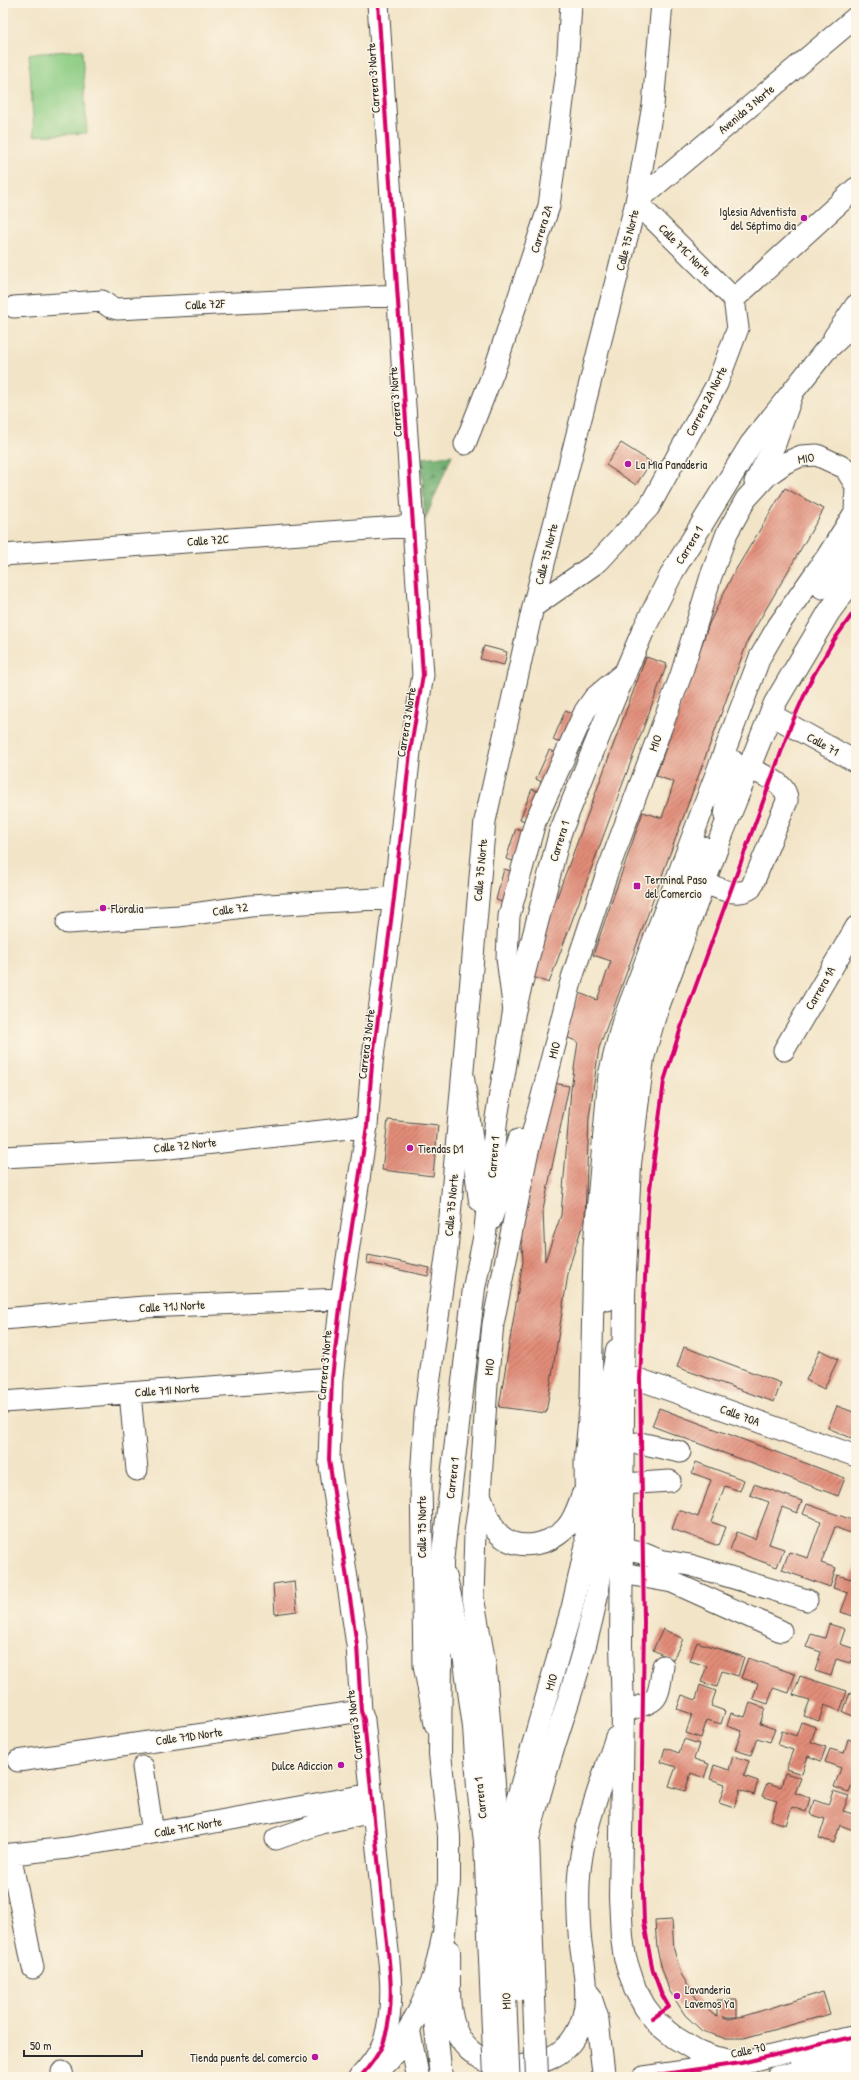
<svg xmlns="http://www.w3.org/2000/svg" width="859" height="2080" font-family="'Patrick Hand',sans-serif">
	<defs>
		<pattern id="forest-firs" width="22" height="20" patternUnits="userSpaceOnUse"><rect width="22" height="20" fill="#72b072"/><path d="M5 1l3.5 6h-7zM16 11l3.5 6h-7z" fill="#5e8f5e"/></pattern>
		<pattern id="building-hatch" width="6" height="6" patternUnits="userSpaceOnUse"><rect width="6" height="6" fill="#e18c78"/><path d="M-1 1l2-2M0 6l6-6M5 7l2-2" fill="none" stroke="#b77363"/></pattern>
	</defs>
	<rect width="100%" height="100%" fill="#fcf5e5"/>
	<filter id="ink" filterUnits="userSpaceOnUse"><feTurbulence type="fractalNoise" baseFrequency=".025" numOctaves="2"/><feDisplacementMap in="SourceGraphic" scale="8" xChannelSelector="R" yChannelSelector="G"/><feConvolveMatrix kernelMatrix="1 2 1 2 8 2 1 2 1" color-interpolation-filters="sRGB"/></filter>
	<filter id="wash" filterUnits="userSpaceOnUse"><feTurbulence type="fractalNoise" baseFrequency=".012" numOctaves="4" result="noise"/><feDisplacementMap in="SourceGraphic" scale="16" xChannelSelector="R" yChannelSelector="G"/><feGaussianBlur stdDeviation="0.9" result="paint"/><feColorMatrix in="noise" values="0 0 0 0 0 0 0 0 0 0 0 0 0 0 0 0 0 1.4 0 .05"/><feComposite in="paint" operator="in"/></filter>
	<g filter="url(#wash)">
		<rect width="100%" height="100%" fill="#f2e4c7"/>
		<!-- forest -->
		<path fill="url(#forest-firs)" stroke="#4e6e4e" d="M452,455L425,520L421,458Z"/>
		<!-- garden -->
		<path fill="#8dcd84" stroke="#5c7c58" d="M82,50L87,133L34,136L29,54Z"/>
		<g id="blocks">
			<!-- building -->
			<path fill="url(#building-hatch)" d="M621,443L651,462L636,485L606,465Z
				M785,488L824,509L748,640L599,1048L589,1118L585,1217L569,1268L546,1413L499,1407L523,1261L520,1214L553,1083L569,1086L543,1210L545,1261L561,1215L571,1089L578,1042L564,1036L579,993L597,1000L611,961L593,955L643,812L662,818L674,782L656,776L709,624L732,576Z
				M484,646L507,652L504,665L480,659Z
				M646,657L667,664L549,983L528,975Z
				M565,711L573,714L560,743L553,740Z
				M549,750L556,753L544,783L536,779Z
				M532,789L540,792L527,822L520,819Z
				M516,828L524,831L514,861L506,859Z
				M504,869L511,871L503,902L496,900Z
				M388,1120L438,1125L433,1176L382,1170Z
				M368,1255L430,1268L428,1276L367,1263Z
				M684,1347L781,1383L774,1402L677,1367Z
				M820,1350L838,1359L824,1389L806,1380Z
				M837,1406L856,1413V1440L828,1428Z
				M659,1408L845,1478L838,1496L652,1426Z
				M696,1462L744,1480L740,1491L725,1486L711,1522L726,1527L719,1546L672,1529L679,1510L698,1517L711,1480L692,1473Z
				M754,1484L802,1501L797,1513L782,1507L769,1544L784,1549L777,1567L730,1550L737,1532L755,1539L769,1502L750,1495Z
				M807,1504L855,1521L850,1533L835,1527L821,1563L836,1568L830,1587L782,1570L789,1552L808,1558L821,1521L803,1514Z
				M856,1526V1542L851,1540Z
				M856,1565V1617L841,1612L848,1593L833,1588L837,1575L851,1579Z
				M294,1581L297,1611L275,1614L273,1584Z
				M829,1624L845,1629L840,1644L855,1649L850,1663L836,1659L831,1676L815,1671L821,1652L806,1647L811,1634L825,1638Z
				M663,1629L683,1639L673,1660L653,1650Z
				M697,1642L744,1657L738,1676L722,1671L717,1687L701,1682L707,1666L690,1661Z
				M748,1658L795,1674L789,1693L773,1688L768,1704L753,1699L758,1683L741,1678Z
				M800,1676L847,1691L840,1711L824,1705L819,1721L804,1716L810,1700L793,1695Z
				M700,1685L716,1691L711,1706L725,1711L721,1724L707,1720L701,1738L686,1733L692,1714L677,1709L682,1695L696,1700Z
				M850,1693L856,1695V1717L843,1712Z
				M750,1703L765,1708L760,1724L775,1729L770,1742L757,1738L751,1755L735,1750L742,1731L727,1726L731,1713L745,1717Z
				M801,1722L816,1727L811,1742L826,1747L821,1761L808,1756L802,1774L786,1769L793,1750L778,1745L782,1731L796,1736Z
				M684,1739L699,1744L694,1759L709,1764L704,1778L691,1773L685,1791L669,1786L676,1767L661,1762L665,1748L679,1753Z
				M848,1739L856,1742V1774L849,1792L834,1787L841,1768L825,1762L830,1749L844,1753Z
				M733,1756L749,1761L744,1776L758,1781L754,1795L740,1790L734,1808L719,1803L725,1784L710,1779L714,1765L729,1770Z
				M785,1773L801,1778L795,1793L810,1798L806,1812L792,1807L786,1825L771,1820L777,1801L762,1796L767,1783L781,1787Z
				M833,1791L849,1796L843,1811L856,1815L853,1830L840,1825L834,1843L819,1838L825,1819L810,1814L814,1800L828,1805Z
				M672,1920L674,1950L681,1974L698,2001L714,2015L717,2016V2000H737V2017H722L729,2019L744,2016L823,1992L830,2014L744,2038H724L702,2031L685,2015L669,1990L661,1965L657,1949L655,1921Z"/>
		</g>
	</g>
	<g filter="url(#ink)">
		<use href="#blocks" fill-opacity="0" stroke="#494742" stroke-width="1"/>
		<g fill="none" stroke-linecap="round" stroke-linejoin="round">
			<defs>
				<path id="minor" d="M734,299L636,202L856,17
					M734,299L856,188
					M14,307L102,301L110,307L117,309L398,295
					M834,337L856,305
					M465,444L495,368L549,206L567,70L571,3
					M755,482L775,444L792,395
					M3,555L413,526
					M822,588L856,544
					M533,607L599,561L649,507L717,384L738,328L734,299
					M770,714L856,762
					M725,816L733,761
					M704,883C719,888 737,898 751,888L787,801C788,782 762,775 748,768
					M67,923L179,916L250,906L394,898
					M514,1012L507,958L509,916L535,822L585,711L594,698L626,671
					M784,1050L856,927
					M3,1157L160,1149L367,1126
					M491,1220L518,1140
					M607,1300L610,1232L620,1120L627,1073L639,1030L703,847
					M3,1319L144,1307L341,1299
					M624,1374L856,1456
					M130,1393L137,1470
					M3,1402L332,1378
					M624,1444L640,1443L680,1452
					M623,1484L670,1481
					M481,1497C486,1510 490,1526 500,1535C521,1554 558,1543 571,1521C576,1513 579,1504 582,1495
					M622,1549L642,1553L659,1560L690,1565L807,1600
					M622,1573L672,1582L781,1631
					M623,1712C659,1699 657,1706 663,1666
					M435,1724L424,1665L421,1480L425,1415L447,1250L485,821L533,607L636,202L653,105L662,3
					M18,1761L361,1711
					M143,1767L153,1833
					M276,1839L321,1823L373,1812
					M499,1841L485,1663L473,1597L475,1533L480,1496L487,1384L493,1324L527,1155L572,978L607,873L681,675L711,576L727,533L746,499L768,475L785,463L801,456L817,455L845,468L856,486L855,512L826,558L778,626L760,657L622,1024L609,1075L594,1246L591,1398L585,1461L586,1545L572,1608L517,1799L514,1841
					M10,1854L33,1968
					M3,1855L68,1848L372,1794
					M62,2072L63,2077
					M360,2077C369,2067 378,2056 383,2044C399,1998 386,1946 382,1899C376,1839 370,1780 364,1720L361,1711L357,1645L329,1459L332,1378L341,1299L367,1126L372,1064L394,898L410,752L423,675L378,3
					M643,2077L741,2063L856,2036
					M827,2077L856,2070"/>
				<path id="major" d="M446,1578L465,1662L474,1727L478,1787L485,1841
					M528,1840C545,1760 578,1684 595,1604C608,1545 603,1485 606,1425C607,1401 613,1375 617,1350"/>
				<path id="highway" d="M463,1078L480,1200
					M449,1951C450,1979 445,2012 459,2037C482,2078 552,2074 575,2036C594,2006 584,1971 580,1939C578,1915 577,1890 580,1866C585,1823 603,1780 616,1738
					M429,1991L434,2011L441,2077
					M590,1996L597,2017L604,2077
					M409,2031L418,2077
					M741,2063L713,2057L697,2051L674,2037L658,2024L645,2007L635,1989L625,1958L622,1938L620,1897L623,1712L621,1645L624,1295L630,1164L643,1058L655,1015L722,834L775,703L829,612L856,575
					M799,2070L834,2041L856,2048
					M372,2077L389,2060L401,2044L420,2009L434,1977L444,1933L449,1881V1836L440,1754L442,1562L474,1288L485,1234L496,1121L514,1012L560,833L611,706L643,631L673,571L751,444L825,351L856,322
					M777,2077L856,2059"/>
			</defs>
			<!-- minor casing -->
			<use href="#minor" stroke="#494742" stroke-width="23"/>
			<!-- major casing -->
			<use href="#major" stroke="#494742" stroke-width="24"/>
			<!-- highway casing -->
			<use href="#highway" stroke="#494742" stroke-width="24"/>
			<!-- minor -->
			<use href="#minor" stroke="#fff" stroke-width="21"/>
			<!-- major -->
			<use href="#major" stroke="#fff" stroke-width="22"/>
			<!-- highway -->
			<use href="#highway" stroke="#fff" stroke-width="22"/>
			<defs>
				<path id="minor-bridge" d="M499,1841L509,2077
					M514,1841L520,1990"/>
				<path id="major-bridge" d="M528,1840L537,2077
					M485,1841L495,2077"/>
			</defs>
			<!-- minor-bridge casing -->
			<use href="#minor-bridge" stroke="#494742" stroke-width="23" stroke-linecap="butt"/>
			<!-- major-bridge casing -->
			<use href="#major-bridge" stroke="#494742" stroke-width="24" stroke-linecap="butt"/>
			<!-- minor-bridge -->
			<use href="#minor-bridge" stroke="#fff" stroke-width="21"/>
			<!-- major-bridge -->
			<use href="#major-bridge" stroke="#fff" stroke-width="22"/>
			<defs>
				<path id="cycleway" d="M653,2018L669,2007L661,1993L653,1971L649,1951L644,1922L641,1835L644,1623L640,1379L649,1197L664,1081L684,1018L791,725L812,678L834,640L856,609
					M360,2077C369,2067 378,2056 383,2044C399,1998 386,1946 382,1899C376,1839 370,1780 364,1720L361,1711L357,1645L329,1459L332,1378L341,1299L367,1126L372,1064L394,898L410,752L423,675L378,3
					M643,2077L741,2063L856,2036"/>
			</defs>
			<!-- cycleway casing -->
			<use href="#cycleway" stroke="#fcf5e5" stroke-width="6"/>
			<!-- cycleway -->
			<use href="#cycleway" stroke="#d6006c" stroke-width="4"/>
		</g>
	</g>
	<!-- markers -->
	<g fill="#b5179e" stroke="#fcf5e5" stroke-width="1.5">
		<circle cx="804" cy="218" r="4"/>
		<circle cx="628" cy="464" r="4"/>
		<rect x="633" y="882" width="8" height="8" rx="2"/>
		<circle cx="103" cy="908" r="4"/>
		<circle cx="410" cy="1148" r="4"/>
		<circle cx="341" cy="1765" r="4"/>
		<circle cx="677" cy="1996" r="4"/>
		<circle cx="315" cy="2057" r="4"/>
	</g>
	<g text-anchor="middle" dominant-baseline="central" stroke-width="3" stroke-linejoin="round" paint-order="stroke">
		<!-- street labels -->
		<g font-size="12" fill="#2b2b2b" stroke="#fcf5e5">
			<text transform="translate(373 78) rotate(-94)">Carrera 3 Norte</text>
			<text transform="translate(746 109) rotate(-40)">Avenida 3 Norte</text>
			<text transform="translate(541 229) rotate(-73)">Carrera 2A</text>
			<text transform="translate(627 240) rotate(-76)">Calle 75 Norte</text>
			<text transform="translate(685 250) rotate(45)">Calle 71C Norte</text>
			<text transform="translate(205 304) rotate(-3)">Calle 72F</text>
			<text transform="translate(706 401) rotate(-63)">Carrera 2A Norte</text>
			<text transform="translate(395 402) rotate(-94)">Carrera 3 Norte</text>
			<text transform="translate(806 458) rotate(-9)">MIO</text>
			<text transform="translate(208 540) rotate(-4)">Calle 72C</text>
			<text transform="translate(689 545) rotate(-59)">Carrera 1</text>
			<text transform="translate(546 554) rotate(-76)">Calle 75 Norte</text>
			<text transform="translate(406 722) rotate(-81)">Carrera 3 Norte</text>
			<text transform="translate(655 743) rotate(-70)">MIO</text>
			<text transform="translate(823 744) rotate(29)">Calle 71</text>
			<text transform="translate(559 841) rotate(-73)">Carrera 1</text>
			<text transform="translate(480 870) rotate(-85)">Calle 75 Norte</text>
			<text transform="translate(230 909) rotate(-8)">Calle 72</text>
			<text transform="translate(820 988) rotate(-60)">Carrera 1A</text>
			<text transform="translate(366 1044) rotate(-83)">Carrera 3 Norte</text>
			<text transform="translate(554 1050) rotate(-75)">MIO</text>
			<text transform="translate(185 1145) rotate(-6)">Calle 72 Norte</text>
			<text transform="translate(493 1157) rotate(-85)">Carrera 1</text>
			<text transform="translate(451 1205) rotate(-85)">Calle 75 Norte</text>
			<text transform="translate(172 1306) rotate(-3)">Calle 71J Norte</text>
			<text transform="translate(324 1365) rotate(-85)">Carrera 3 Norte</text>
			<text transform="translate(489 1367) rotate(-84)">MIO</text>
			<text transform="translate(167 1390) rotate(-4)">Calle 71I Norte</text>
			<text transform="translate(740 1415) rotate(20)">Calle 70A</text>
			<text transform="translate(452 1478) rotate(-83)">Carrera 1</text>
			<text transform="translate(421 1527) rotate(-90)">Calle 75 Norte</text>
			<text transform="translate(551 1682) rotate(-74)">MIO</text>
			<text transform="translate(354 1725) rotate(-97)">Carrera 3 Norte</text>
			<text transform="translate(189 1736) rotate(-8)">Calle 71D Norte</text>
			<text transform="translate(480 1798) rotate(-96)">Carrera 1</text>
			<text transform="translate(188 1827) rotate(-10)">Calle 71C Norte</text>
			<text transform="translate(506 2001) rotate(-92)">MIO</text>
			<text transform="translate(748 2050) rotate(-12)">Calle 70</text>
		</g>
		<!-- poi labels -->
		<g font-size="12" fill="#2b2b2b" stroke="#fcf5e5" text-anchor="start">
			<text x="796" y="211" text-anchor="end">Iglesia Adventista<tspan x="796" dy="14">del Séptimo dia</tspan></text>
			<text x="636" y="464">La Mìa Panaderia</text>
			<text x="645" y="879">Terminal Paso<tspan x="645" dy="14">del Comercio</tspan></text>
			<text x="111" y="908">Floralia</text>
			<text x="418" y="1148">Tiendas D1</text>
			<text x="333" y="1765" text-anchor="end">Dulce Adiccion</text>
			<text x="685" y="1989">Lavanderia<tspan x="685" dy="14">Lavemos Ya</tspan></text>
			<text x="307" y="2057" text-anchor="end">Tienda puente del comercio</text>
		</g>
	</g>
	<!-- margin -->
	<rect width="859" height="2080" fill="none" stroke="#fcf5e5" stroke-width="16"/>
	<!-- scale -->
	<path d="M24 2050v6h118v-6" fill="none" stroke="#2b2b2b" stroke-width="2"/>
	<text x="30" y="2050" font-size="12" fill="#2b2b2b" stroke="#fcf5e5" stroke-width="3" paint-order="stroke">50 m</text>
</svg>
